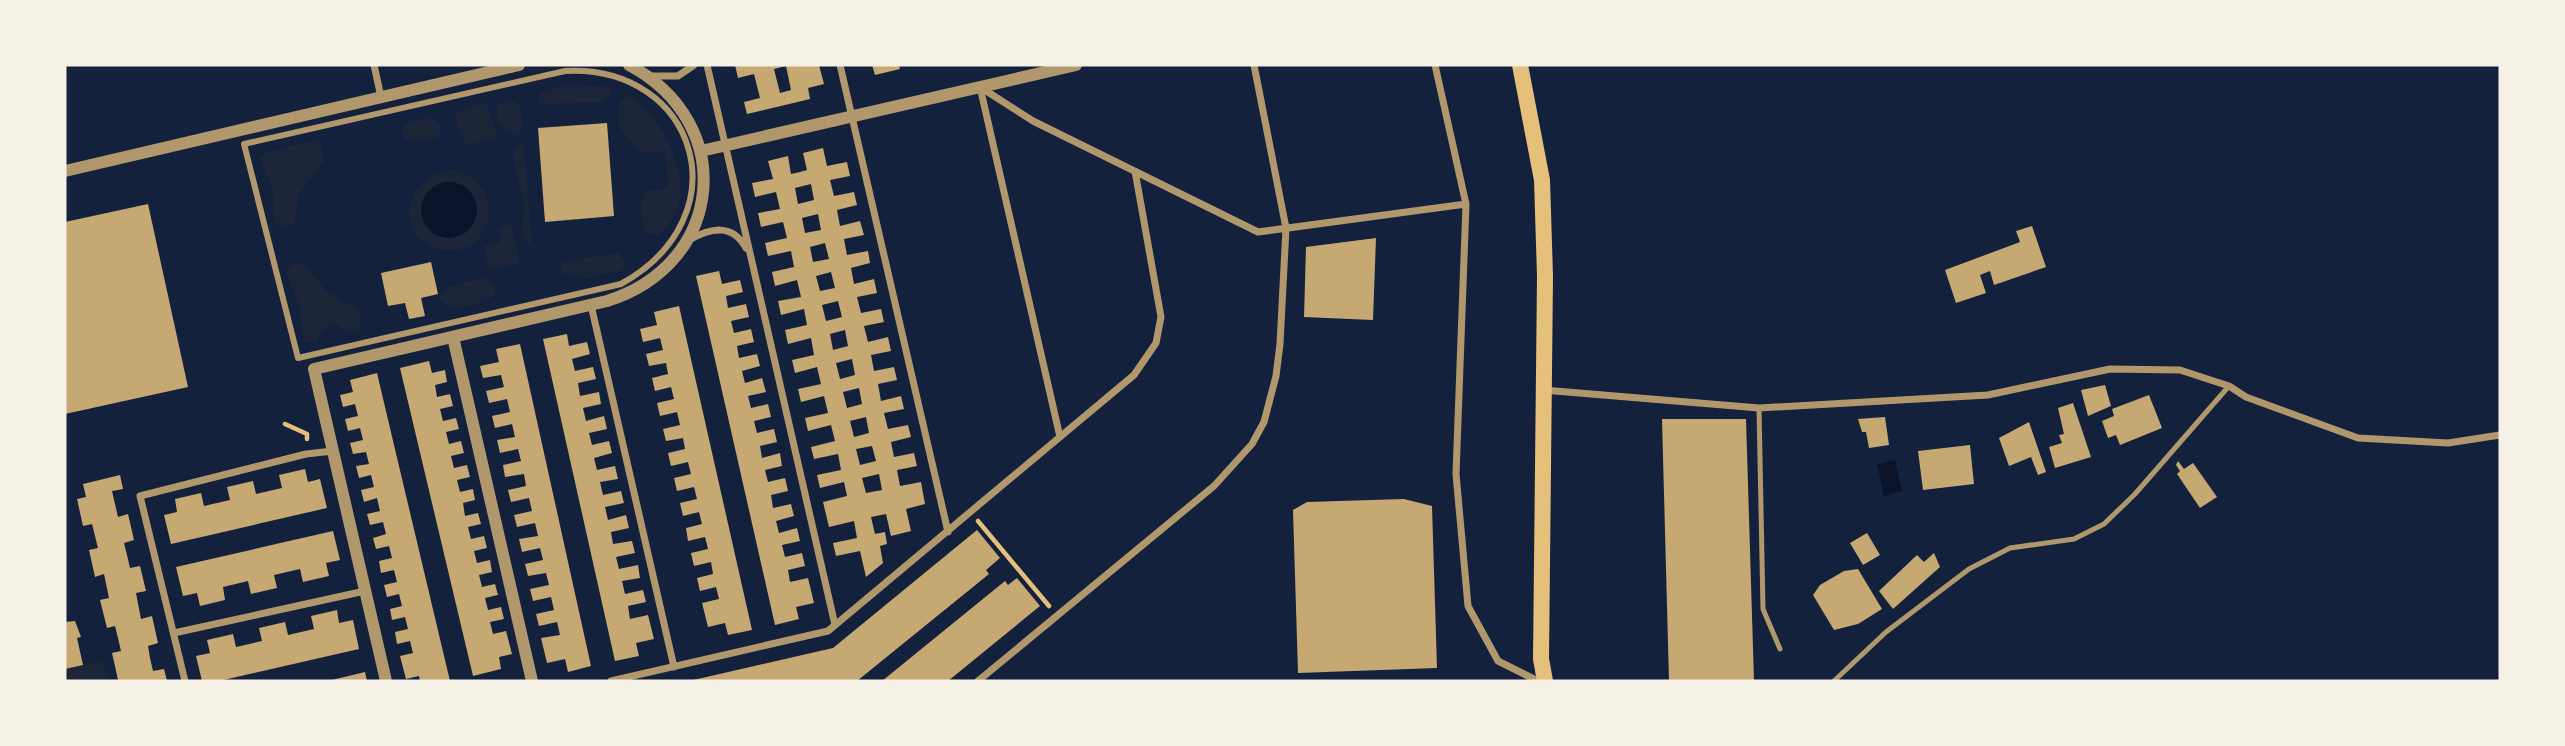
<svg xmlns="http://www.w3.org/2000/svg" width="2565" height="746" font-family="Figtree,sans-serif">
	<rect width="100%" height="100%" fill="#14213d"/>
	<!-- green -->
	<path fill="#1d2539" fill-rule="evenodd" d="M568,84L610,87L612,92L604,102L538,104L539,93Z
		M628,95C669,121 705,198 658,235L645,233L640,206L645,190L665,189L668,184L665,151L639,153L619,126L618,104Z
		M504,100L516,102L521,109L523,127L518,135L506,134L498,123L497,108Z
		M486,102L497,135L495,139L465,145L454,113Z
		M429,116L439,123L441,131L437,137C424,140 409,148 402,133L405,124Z
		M523,139L532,238V249L522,235L524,201L512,156Z
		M315,140L322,144L324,162L299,194L294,223L283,229L274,221L273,188L260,158L265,153Z
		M448,170C506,174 499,255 446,250C396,246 399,178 448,170ZM449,182L433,234L423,223L436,185Z
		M511,224L520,263L489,269L484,246L501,242L498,227Z
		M617,252L626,262L622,270L589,278L562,273V264C569,258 602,258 617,252Z
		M297,263L305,264L328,293L359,309L362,320L358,331L346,333L336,324L324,329L316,343L303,341L299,306L286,272L287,268Z
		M484,278L493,282L496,291C489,305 465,307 451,308L439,299L447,287Z
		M102,661L109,681H65V669Z"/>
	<!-- water -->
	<path fill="#0b132b" d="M421 210a28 28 0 1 1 56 0a28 28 0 1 1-56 0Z
		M1895,460L1902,491L1884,496L1877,464Z"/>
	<!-- building -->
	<path fill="#c6a872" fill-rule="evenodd" d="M735,65H819L824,84L808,88L810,99L747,114L744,102L760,98L754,74L738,78ZM786,66L791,90L780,93L774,69Z
		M872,65H899L900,69L875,75Z
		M607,123L614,216L545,222L538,128Z
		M823,148L827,166L847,162L850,176L830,180L834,196L854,192L857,205L837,210L840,226L860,221L864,235L844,239L847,255L868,251L870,263L851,268L854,284L874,279L877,293L857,297L861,313L881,309L884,322L864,326L868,342L888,337L891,351L871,355L874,371L894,367L897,380L878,384L881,401L901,396L904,409L884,413L888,429L908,425L911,437L891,442L894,457L914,453L917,466L897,470L900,486L921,482L925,504L906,509L911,531L891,536L886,514L871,517L875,534L885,532L887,544L880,546L883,563L866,577L860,551L836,556L833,543L857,538L854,521L829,527L823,502L847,496L844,482L820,488L817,475L841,470L838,454L814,459L811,447L835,441L831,425L808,431L805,418L828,413L824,396L801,402L798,389L821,384L817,367L795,373L792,360L814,355L811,338L788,344L785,330L807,325L804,309L781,315L778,301L801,297L797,280L775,286L772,272L794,267L791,251L768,256L765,243L787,238L783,222L761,227L758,213L780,209L776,192L755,197L752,183L773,179L768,161L788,156L791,174L800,172L807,170L803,153ZM811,184L814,200L798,204L795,188ZM818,214L821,230L805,233L802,218ZM825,243L829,259L813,262L810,247ZM831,272L835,288L820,291L816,276ZM838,301L842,317L826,321L822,305ZM845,330L848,346L833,350L830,334ZM852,359L855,375L840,379L836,363ZM859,388L862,404L847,408L843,392ZM866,417L869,433L854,437L850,421ZM872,446L876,461L860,465L856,449ZM879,474L882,490L866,493L862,478Z
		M148,204L188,387L65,414V222Z
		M2032,226L2046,267L1994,285L1990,271L1980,275L1986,293L1956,303L1945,270L2020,242L2016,231Z
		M1376,238L1373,320L1304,317L1306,247Z
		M431,262L438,294L421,298L425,316L409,319L405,303L388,306L381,273Z
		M719,271L722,284L740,280L743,292L726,296L728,308L746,304L749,317L731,321L734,333L751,329L754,342L737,346L739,358L757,354L760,366L742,371L745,383L762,378L766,392L748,396L751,408L768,404L771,417L754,421L757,433L774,429L777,442L760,446L762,458L780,453L782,466L765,470L768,482L785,478L788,491L771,495L773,508L791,504L794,516L776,521L779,533L797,528L800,541L782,545L785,557L802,553L805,566L788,570L790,582L808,578L814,603L796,607L799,619L775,625L696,276Z
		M679,306L752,630L728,635L725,623L708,627L702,603L719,599L716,587L700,591L697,578L713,574L711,562L694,566L691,553L708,549L705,537L688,541L686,528L702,524L699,512L683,516L680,503L697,499L694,487L677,491L674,478L691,474L688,462L671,466L668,453L685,449L683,438L666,441L663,429L680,425L677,412L660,416L657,403L674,399L671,387L655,391L652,378L668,374L666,363L649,366L646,354L663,350L660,338L643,342L640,329L657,325L654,312Z
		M567,334L569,346L587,342L590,354L572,359L575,371L593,367L596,379L578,383L580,396L599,392L601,404L583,408L586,421L604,416L607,429L589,433L592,445L609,441L612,453L594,458L597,470L615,466L618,479L600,482L603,495L621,491L624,503L605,507L608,520L626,515L629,528L611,532L613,544L632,541L635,553L616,557L619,569L638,565L640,578L622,581L625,594L643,590L646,602L628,606L630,619L648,615L654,639L636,643L639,656L615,661L543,339Z
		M520,344L591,666L568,672L565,659L547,663L541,638L560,635L557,622L539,626L536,614L554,610L551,597L533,601L530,589L549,585L546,573L528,576L525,564L543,560L540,548L522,552L519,539L538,536L535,523L517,527L514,515L532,511L529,498L511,502L508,490L526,486L524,474L505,477L503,465L521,461L518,449L500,453L497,440L515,437L512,424L495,428L492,416L510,412L507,399L489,403L486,391L504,387L501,375L483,378L480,366L499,362L496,349Z
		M429,361L432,373L445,370L447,382L435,385L437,397L450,394L453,406L440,409L443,421L456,418L459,429L446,432L449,444L461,441L464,453L451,456L454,468L467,465L470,477L457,480L460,492L473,489L475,500L463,503L465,516L478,513L481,524L468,527L471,539L484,536L487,548L474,551L477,563L490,560L492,572L479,575L482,587L495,584L498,595L485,598L488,610L501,607L504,619L490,622L493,634L506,631L512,654L499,657L501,669L473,676L400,368Z
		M377,373L394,445L450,681H420L419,676L406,679L400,656L413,653L410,641L397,644L395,632L408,629L405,617L392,620L390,609L402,606L399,594L387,597L384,585L397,582L394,570L381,573L379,561L392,558L389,546L376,549L373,538L386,534L383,522L370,525L367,514L380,511L377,498L364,502L361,490L374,487L371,475L359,478L356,466L369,464L366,452L353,454L350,443L363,440L360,428L348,431L345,419L358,416L355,404L343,407L340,395L353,392L350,380Z
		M2105,385L2111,406L2088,416L2081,390Z
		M2149,395L2162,428L2120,445L2116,435L2108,438L2102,421L2114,416L2112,409Z
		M2073,403L2091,457L2055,468L2049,447L2062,443L2059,435L2064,434L2058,408Z
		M1885,417L1889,445L1869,448L1866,432H1862L1858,419Z
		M1662,419H1746L1754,681H1669Z
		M2029,422L2046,472L2038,475L2031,457L2009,466L1999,438Z
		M1970,445L1974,484L1923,490L1918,451Z
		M2178,461L2184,469L2193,463L2217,497L2200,508L2177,474L2180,471L2176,465Z
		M305,469L308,482L320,479L327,508L171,544L164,515L177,512L175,499L201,493L204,506L230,500L227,487L253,481L256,494L282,488L279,475Z
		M120,475L123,489L112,491L118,517L128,514L134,540L124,543L127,555L130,568L140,566L146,591L136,593L141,619L152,616L158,643L148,646L150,658L153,671L164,669L167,681L118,680L115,666L112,653L121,651L118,638L115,626L107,628L100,600L109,598L104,574L95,577L89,550L98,548L92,524L83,526L77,499L86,497L83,484Z
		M1404,499L1432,506L1437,668L1298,673L1293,510L1307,502Z
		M977,530L1000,558L986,570L989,574L857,681H689L833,648Z
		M333,531L340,560L326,563L329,576L303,582L300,569L274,575L277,588L251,594L248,581L223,587L225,600L200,606L197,593L183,596L176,567Z
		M1867,533L1880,555L1863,565L1850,543Z
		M1934,553L1940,567L1893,609L1879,591L1917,555L1924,562Z
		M1858,569L1882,609L1858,624L1834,630L1813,595L1820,585L1844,571Z
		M1017,578L1040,606L948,681H882L1005,581L1008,585Z
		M337,610L339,623L353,620L359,649L219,681H202L196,656L210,653L207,640L233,634L236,647L262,641L259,628L285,622L288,635L314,629L311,616Z
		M75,621L81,637L77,638L83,665L65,669V622Z
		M365,672L367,681H332V680Z"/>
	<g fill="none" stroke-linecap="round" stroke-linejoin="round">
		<!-- path -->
		<path stroke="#e5c07b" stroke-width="4.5" d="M285,424L307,434V439
			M978,521L1049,606"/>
		<!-- service -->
		<path stroke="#b1986c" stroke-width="5" d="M1759,408L1763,609L1780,649
			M1834,681L1886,632L1969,569L2010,548L2074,539L2104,524L2135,494L2229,386"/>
		<!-- pedestrian -->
		<path stroke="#b1986c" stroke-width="6" d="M565,71C697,64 744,216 621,284L298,358L244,144Z"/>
		<!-- minor -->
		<path stroke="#b1986c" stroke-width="7" d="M374,65L381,97
			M707,65L835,625
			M840,65L948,532
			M1435,65L1466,204L1456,474L1468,606L1498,661L1538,681
			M650,76H678L694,65
			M980,87L1033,121L1258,232L1466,204
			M980,87L1060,437
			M689,240C711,228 732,223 746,248
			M591,305L674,667
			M1543,390L1759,408L1988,395L2110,369L2180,370L2229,386L2246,397L2358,438L2448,443L2500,435
			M174,633L365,591
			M185,681L140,496L306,454L333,451
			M611,681L828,631L1134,375L1156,343L1161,317L1135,171
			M978,681L1214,486L1252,444L1264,422L1276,376L1280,344L1286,228L1254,65"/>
		<!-- tertiary -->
		<path stroke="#b1986c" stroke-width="12" d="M701,151L1076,65
			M65,171L519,65
			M453,337L532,681
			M386,681L314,369L607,301C725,264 738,123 629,65"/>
		<!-- trunk -->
		<path stroke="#e5c07b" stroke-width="16" d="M1520,65L1542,180L1545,276L1541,659L1545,681"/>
	</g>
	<!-- border -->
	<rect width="2565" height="746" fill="none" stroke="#f6f1e7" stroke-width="133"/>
</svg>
